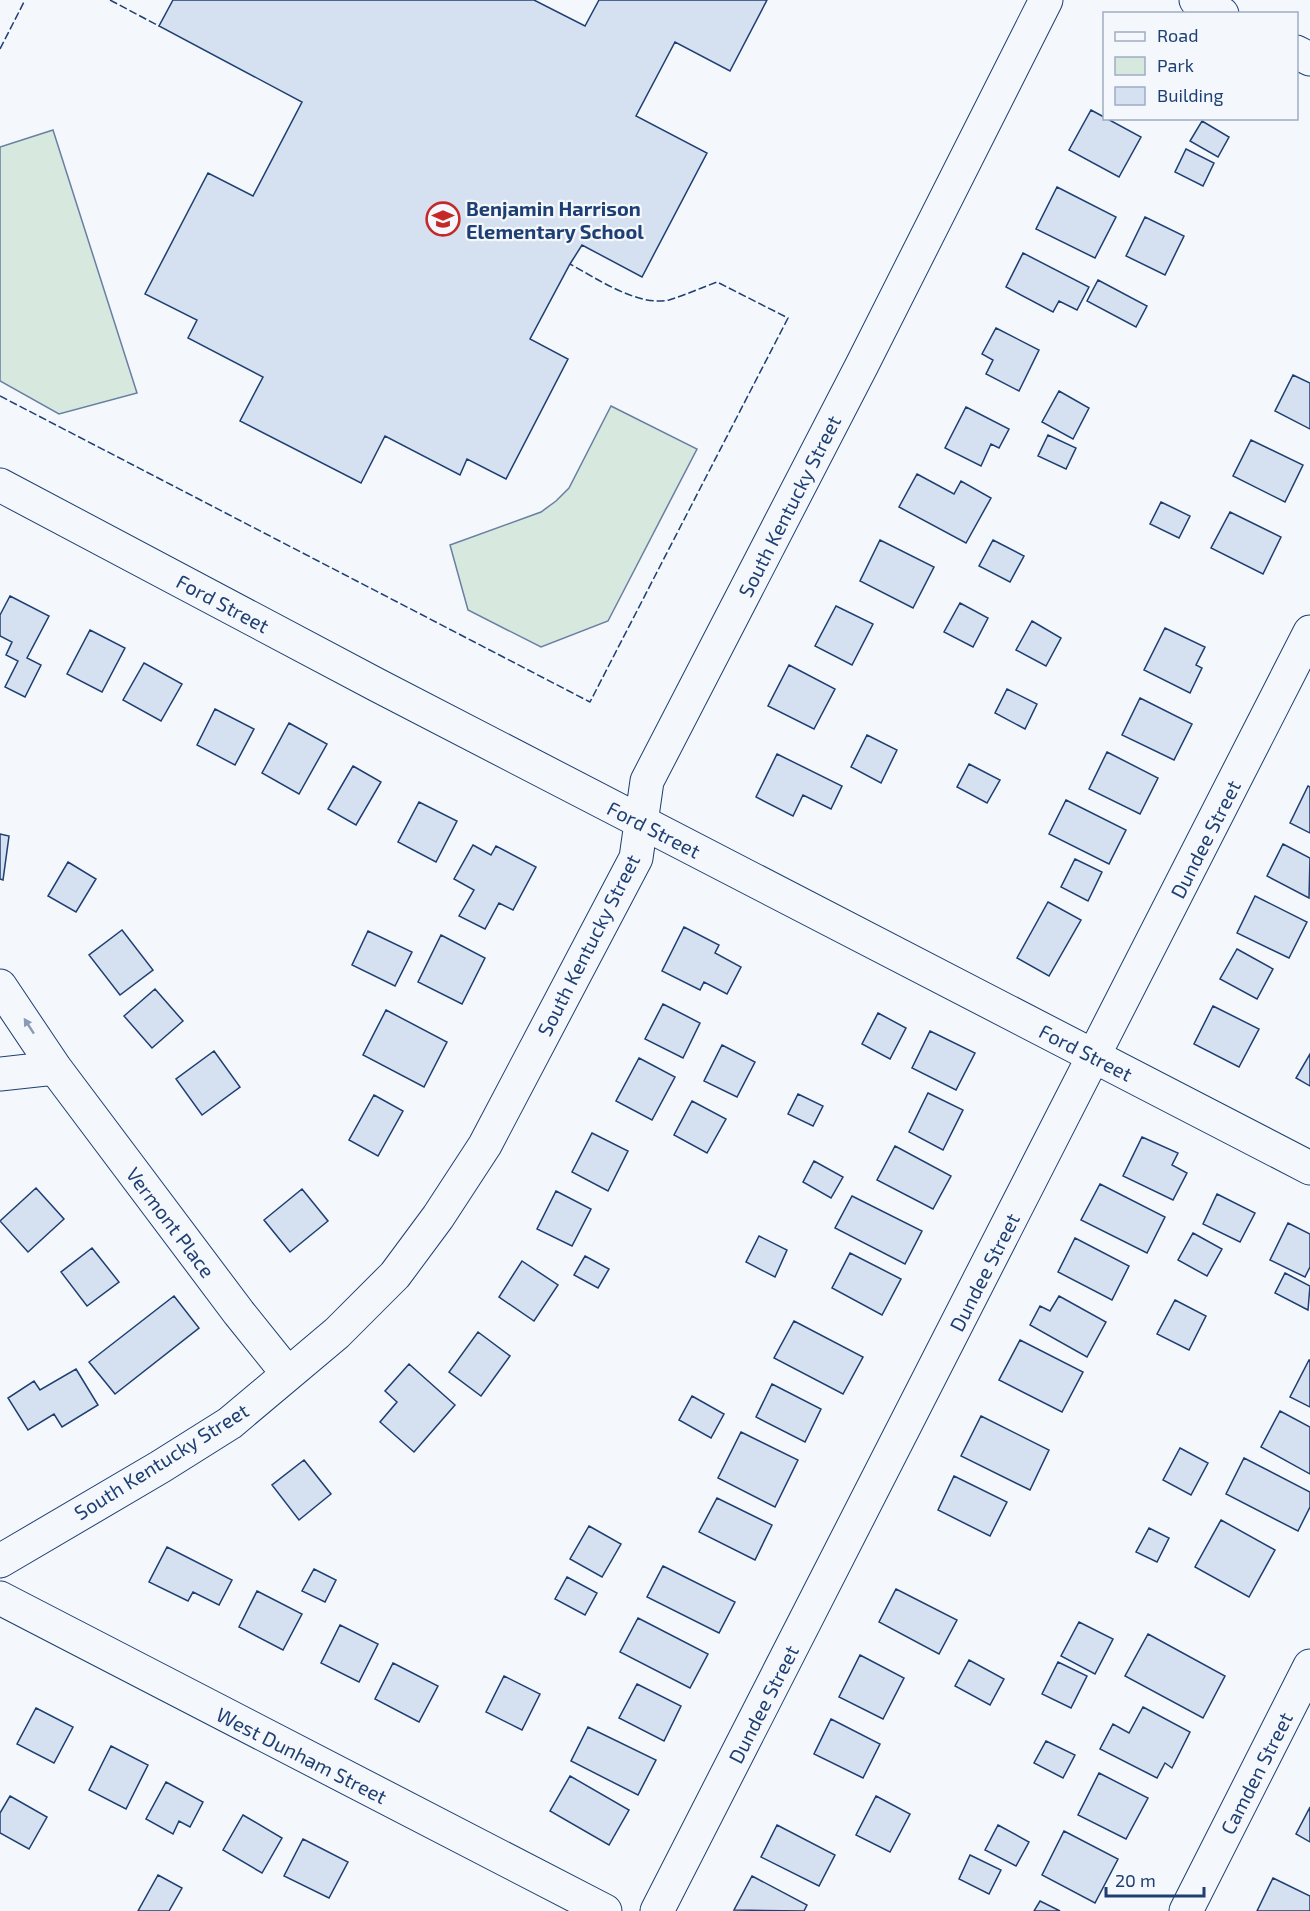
<svg xmlns="http://www.w3.org/2000/svg" width="1310" height="1911" font-family="'Exo 2',sans-serif">
	<rect width="100%" height="100%" fill="#f4f7fb"/>
	<!-- green -->
	<path fill="#d7e8df" stroke="#687fa3" stroke-width="1.5" d="M53,130L137,393L59,414L0,381V147Z
		M611,406L697,449L608,621L541,647L468,610L450,545L541,512L556,501L569,488Z"/>
	<!-- building -->
	<path fill="#d5e0f0" stroke="#1d3f73" stroke-width="1.5" d="M173,0H534L585,26L599,0H767L730,71L675,42L636,116L707,153L642,277L582,245L570,264L530,339L568,359L506,479L467,459L460,475L385,436L361,483L240,421L263,377L188,338L197,320L145,294L208,173L253,196L302,102L159,26Z
		M1091,110L1141,137L1119,177L1069,150Z
		M1202,121L1229,137L1218,157L1190,141Z
		M1186,149L1214,163L1203,186L1175,172Z
		M1057,187L1116,217L1095,258L1036,229Z
		M1145,217L1184,236L1165,275L1126,256Z
		M1023,253L1089,287L1077,310L1059,301L1053,312L1006,287Z
		M1098,280L1147,306L1136,327L1087,301Z
		M996,328L1039,350L1019,391L986,374L993,360L982,354Z
		M1293,375L1310,383V429L1275,411Z
		M1059,391L1089,408L1073,439L1042,422Z
		M966,407L1009,429L999,448L991,444L981,466L945,448Z
		M1048,435L1076,448L1066,469L1038,456Z
		M1251,440L1303,465L1285,502L1233,476Z
		M917,474L954,494L961,481L991,498L966,543L899,507Z
		M1161,502L1190,516L1179,538L1150,524Z
		M1230,512L1281,537L1263,574L1211,548Z
		M880,540L934,567L913,608L860,581Z
		M993,540L1024,556L1010,582L979,566Z
		M10,596L49,616L27,658L41,665L25,697L5,687L18,661L6,655L12,642L0,636V615Z
		M960,603L988,618L973,647L944,632Z
		M836,606L873,624L852,665L815,646Z
		M1032,621L1061,638L1046,666L1016,650Z
		M1165,628L1205,647L1196,665L1202,668L1190,693L1144,670Z
		M90,630L125,648L102,692L67,674Z
		M144,663L182,684L161,721L123,700Z
		M789,665L835,689L814,729L768,706Z
		M1007,689L1037,704L1025,729L995,713Z
		M1140,698L1192,724L1174,760L1122,735Z
		M215,709L254,729L235,765L197,745Z
		M289,723L327,744L299,794L262,773Z
		M867,735L897,750L881,783L851,767Z
		M1107,752L1158,778L1140,814L1089,789Z
		M777,754L842,786L831,809L803,795L793,816L756,797Z
		M969,764L1000,780L987,803L957,787Z
		M353,766L381,782L356,825L328,809Z
		M1308,786L1310,787V833L1290,823Z
		M1066,800L1126,830L1109,864L1049,834Z
		M419,802L457,821L436,862L398,842Z
		M0,834L9,836L3,880L0,879Z
		M1283,844L1310,858L1309,898L1267,876Z
		M473,845L491,855L496,846L536,867L513,910L499,903L485,929L459,916L474,890L454,879Z
		M1075,859L1102,872L1088,901L1061,887Z
		M68,862L96,879L76,912L48,896Z
		M1255,896L1307,922L1289,958L1237,933Z
		M1048,902L1081,920L1049,976L1017,958Z
		M684,927L719,945L715,953L741,967L727,994L704,982L700,990L662,971Z
		M122,930L153,970L120,995L89,955Z
		M368,931L412,952L395,986L352,965Z
		M441,935L485,958L462,1004L418,982Z
		M1237,949L1273,969L1257,999L1220,979Z
		M155,989L183,1021L152,1048L124,1016Z
		M663,1004L700,1023L683,1058L645,1039Z
		M1213,1006L1259,1029L1239,1067L1194,1044Z
		M386,1010L447,1042L424,1087L363,1055Z
		M878,1013L906,1028L890,1059L862,1044Z
		M930,1031L975,1053L956,1090L912,1068Z
		M722,1045L755,1062L737,1097L704,1081Z
		M214,1051L240,1087L202,1115L176,1079Z
		M1310,1054V1086L1296,1078Z
		M639,1058L675,1077L652,1120L616,1101Z
		M928,1093L963,1110L943,1150L909,1132Z
		M798,1094L823,1106L813,1126L788,1114Z
		M374,1095L403,1111L378,1156L349,1140Z
		M692,1101L726,1119L707,1153L674,1135Z
		M592,1133L628,1151L608,1191L572,1172Z
		M1142,1137L1178,1153L1172,1165L1187,1173L1173,1200L1123,1176Z
		M895,1146L951,1176L933,1209L877,1180Z
		M814,1161L843,1177L831,1198L803,1182Z
		M1100,1184L1165,1217L1147,1253L1081,1220Z
		M36,1188L64,1219L28,1252L0,1221Z
		M302,1189L328,1221L290,1252L264,1220Z
		M556,1191L591,1209L572,1246L537,1229Z
		M1217,1194L1255,1213L1240,1242L1203,1224Z
		M852,1196L922,1231L905,1264L835,1228Z
		M1288,1223L1310,1234V1267L1305,1277L1270,1260Z
		M1193,1233L1222,1249L1207,1276L1178,1260Z
		M759,1236L787,1250L775,1277L746,1262Z
		M1075,1238L1129,1266L1112,1300L1058,1272Z
		M92,1248L119,1282L87,1306L61,1272Z
		M850,1253L901,1279L882,1315L832,1288Z
		M585,1256L609,1269L598,1288L574,1275Z
		M522,1261L558,1285L534,1321L499,1297Z
		M1285,1273L1310,1286L1308,1310L1275,1293Z
		M174,1296L199,1328L115,1394L89,1362Z
		M1059,1296L1106,1322L1087,1357L1030,1325L1040,1306L1050,1311Z
		M1175,1300L1206,1316L1189,1350L1157,1334Z
		M794,1321L863,1357L843,1394L774,1358Z
		M478,1332L510,1356L481,1396L449,1372Z
		M1020,1340L1083,1372L1062,1412L999,1380Z
		M1309,1360H1310V1407L1290,1397Z
		M409,1364L455,1405L414,1452L380,1422L397,1402L385,1391Z
		M76,1369L98,1405L62,1427L54,1414L28,1430L8,1398L34,1381L40,1390Z
		M772,1384L821,1409L805,1442L756,1417Z
		M692,1396L724,1414L711,1438L679,1420Z
		M1280,1411L1310,1427V1474L1261,1447Z
		M981,1416L1049,1450L1030,1490L961,1456Z
		M741,1432L798,1460L775,1507L718,1478Z
		M1180,1448L1208,1463L1191,1495L1163,1480Z
		M1244,1458L1310,1492V1507L1298,1531L1226,1494Z
		M304,1460L331,1494L299,1520L272,1485Z
		M954,1476L1007,1502L990,1536L938,1510Z
		M717,1498L772,1525L755,1560L699,1532Z
		M1221,1520L1275,1550L1249,1597L1195,1567Z
		M589,1526L621,1544L602,1577L570,1559Z
		M1149,1528L1169,1538L1157,1562L1136,1552Z
		M167,1547L232,1580L219,1605L193,1592L188,1601L149,1582Z
		M663,1566L735,1602L719,1633L647,1597Z
		M314,1569L336,1580L325,1602L302,1591Z
		M567,1577L597,1593L585,1615L555,1599Z
		M896,1589L957,1620L939,1654L879,1622Z
		M257,1591L302,1614L283,1650L239,1627Z
		M638,1618L708,1654L690,1688L620,1652Z
		M1079,1622L1113,1639L1095,1674L1061,1656Z
		M340,1625L378,1644L359,1682L321,1663Z
		M1148,1634L1225,1676L1203,1718L1125,1676Z
		M860,1655L904,1678L883,1719L839,1697Z
		M969,1660L1004,1679L990,1705L955,1686Z
		M1058,1662L1087,1676L1071,1708L1042,1694Z
		M393,1663L438,1686L419,1722L375,1699Z
		M504,1676L540,1694L522,1730L486,1712Z
		M637,1684L681,1706L664,1741L619,1718Z
		M1143,1707L1190,1732L1172,1768L1165,1763L1157,1778L1100,1749L1113,1724L1129,1733Z
		M36,1708L73,1727L54,1763L17,1744Z
		M831,1719L880,1744L863,1778L814,1754Z
		M588,1727L656,1760L638,1795L571,1761Z
		M1046,1741L1075,1755L1063,1778L1034,1763Z
		M111,1746L148,1765L126,1809L89,1790Z
		M1099,1773L1148,1798L1126,1839L1078,1815Z
		M570,1776L629,1810L609,1845L550,1811Z
		M166,1782L203,1802L190,1827L179,1821L173,1834L146,1819Z
		M10,1796L47,1817L29,1849L0,1833V1813Z
		M876,1796L910,1814L890,1852L856,1835Z
		M1310,1807V1842L1296,1834Z
		M243,1815L282,1838L262,1873L223,1850Z
		M777,1825L835,1855L819,1886L761,1857Z
		M998,1825L1029,1842L1016,1866L985,1850Z
		M1064,1831L1118,1859L1095,1903L1042,1875Z
		M303,1839L348,1862L329,1898L284,1876Z
		M970,1855L1001,1870L989,1894L959,1879Z
		M158,1875L182,1888L169,1911H138Z
		M752,1876L807,1905L804,1911L734,1910Z
		M1273,1878L1310,1896V1911H1257Z
		M1040,1901L1060,1911H1034Z"/>
	<g fill="none" stroke-linecap="round" stroke-linejoin="round">
		<defs>
			<path id="minor" d="M1196,0L1222,14
				M1296,52L1310,59
				M0,485L377,685L1310,1168
				M0,986L55,1068L239,1313L288,1374
				M0,1074L55,1068
				M0,1561L160,1467L230,1423L337,1333L395,1275L438,1217L485,1145L636,858L647,781L862,365L1046,0
				M0,1598L605,1911
				M657,1911L1310,632
				M1186,1911L1310,1666"/>
		</defs>
		<!-- minor casing -->
		<use href="#minor" stroke="#1d3f73" stroke-width="35"/>
		<!-- minor -->
		<use href="#minor" stroke="#f4f7fb" stroke-width="33"/>
		<!-- fence -->
		<path stroke="#1d3f73" stroke-width="1.5" stroke-dasharray="8 3" stroke-linecap="butt" d="M110,0L159,26
			M0,49L25,0
			M0,396L590,702L788,318L717,282C701,288 685,295 669,300C638,307 596,278 570,264"/>
	</g>
	<!-- one-way arrows -->
	<defs><path id="oneway-solid" d="M-6-.8H1V-3.2L6.5 0L1 3.2V.8H-6Z" transform="scale(1.5)"/></defs>
	<use fill="#889bb7" href="#oneway-solid" transform="translate(29 1026) rotate(-123)"/>
	<!-- icons -->
	<defs>
		<symbol id="school-ring" viewBox="-11 -11 22 22"><circle r="9.5" fill="#f4f7fb" stroke="#c62828" stroke-width="1.5"/><path d="M0-5L7-2L0 1L-7-2ZM-4 1L0 2.5L4 1V4Q0 6-4 4Z" fill="#c62828"/></symbol>
	</defs>
	<g fill-rule="evenodd">
		<use href="#school-ring" x="424" y="200" width="38" height="38"/>
	</g>
	<g text-anchor="middle" dominant-baseline="central" stroke-width="4.5" stroke-linejoin="round" paint-order="stroke">
		<!-- poi labels -->
		<g font-size="20" font-weight="bold" fill="#1d3f73" stroke="#f4f7fb" text-anchor="start">
			<text x="466" y="208">Benjamin Harrison<tspan x="466" dy="23">Elementary School</tspan></text>
		</g>
		<!-- street labels -->
		<g font-size="20" fill="#1d3f73" stroke="#f4f7fb">
			<text transform="translate(789 506) rotate(-63)">South Kentucky Street</text>
			<text transform="translate(223 603) rotate(28)">Ford Street</text>
			<text transform="translate(654 829) rotate(27)">Ford Street</text>
			<text transform="translate(1205 839) rotate(-63)">Dundee Street</text>
			<text transform="translate(588 945) rotate(-63)">South Kentucky Street</text>
			<text transform="translate(1086 1052) rotate(27)">Ford Street</text>
			<text transform="translate(171 1222) rotate(53)">Vermont Place</text>
			<text transform="translate(984 1272) rotate(-63)">Dundee Street</text>
			<text transform="translate(161 1461) rotate(-32)">South Kentucky Street</text>
			<text transform="translate(763 1704) rotate(-63)">Dundee Street</text>
			<text transform="translate(302 1755) rotate(27)">West Dunham Street</text>
			<text transform="translate(1256 1773) rotate(-63)">Camden Street</text>
		</g>
	</g>
	<!-- legend -->
	<rect x="1103" y="12" width="195" height="108" fill="#f4f7fb" stroke="#9eadc5" stroke-width="1.5"/>
	<rect x="1115" y="32" width="30" height="9" fill="#f4f7fb" stroke="#9eadc5" stroke-width="1.5"/>
	<text x="1157" y="42" font-size="18" fill="#1d3f73">Road</text>
	<rect x="1115" y="57" width="30" height="18" fill="#d7e8df" stroke="#9eadc5" stroke-width="1.5"/>
	<text x="1157" y="72" font-size="18" fill="#1d3f73">Park</text>
	<rect x="1115" y="87" width="30" height="18" fill="#d5e0f0" stroke="#9eadc5" stroke-width="1.5"/>
	<text x="1157" y="102" font-size="18" fill="#1d3f73">Building</text>
	<!-- scale -->
	<path d="M1106 1887v9h98v-9" fill="none" stroke="#1d3f73" stroke-width="3"/>
	<text x="1115" y="1887" font-size="18" fill="#1d3f73" stroke="#f4f7fb" stroke-width="4.5" paint-order="stroke">20 m</text>
</svg>
